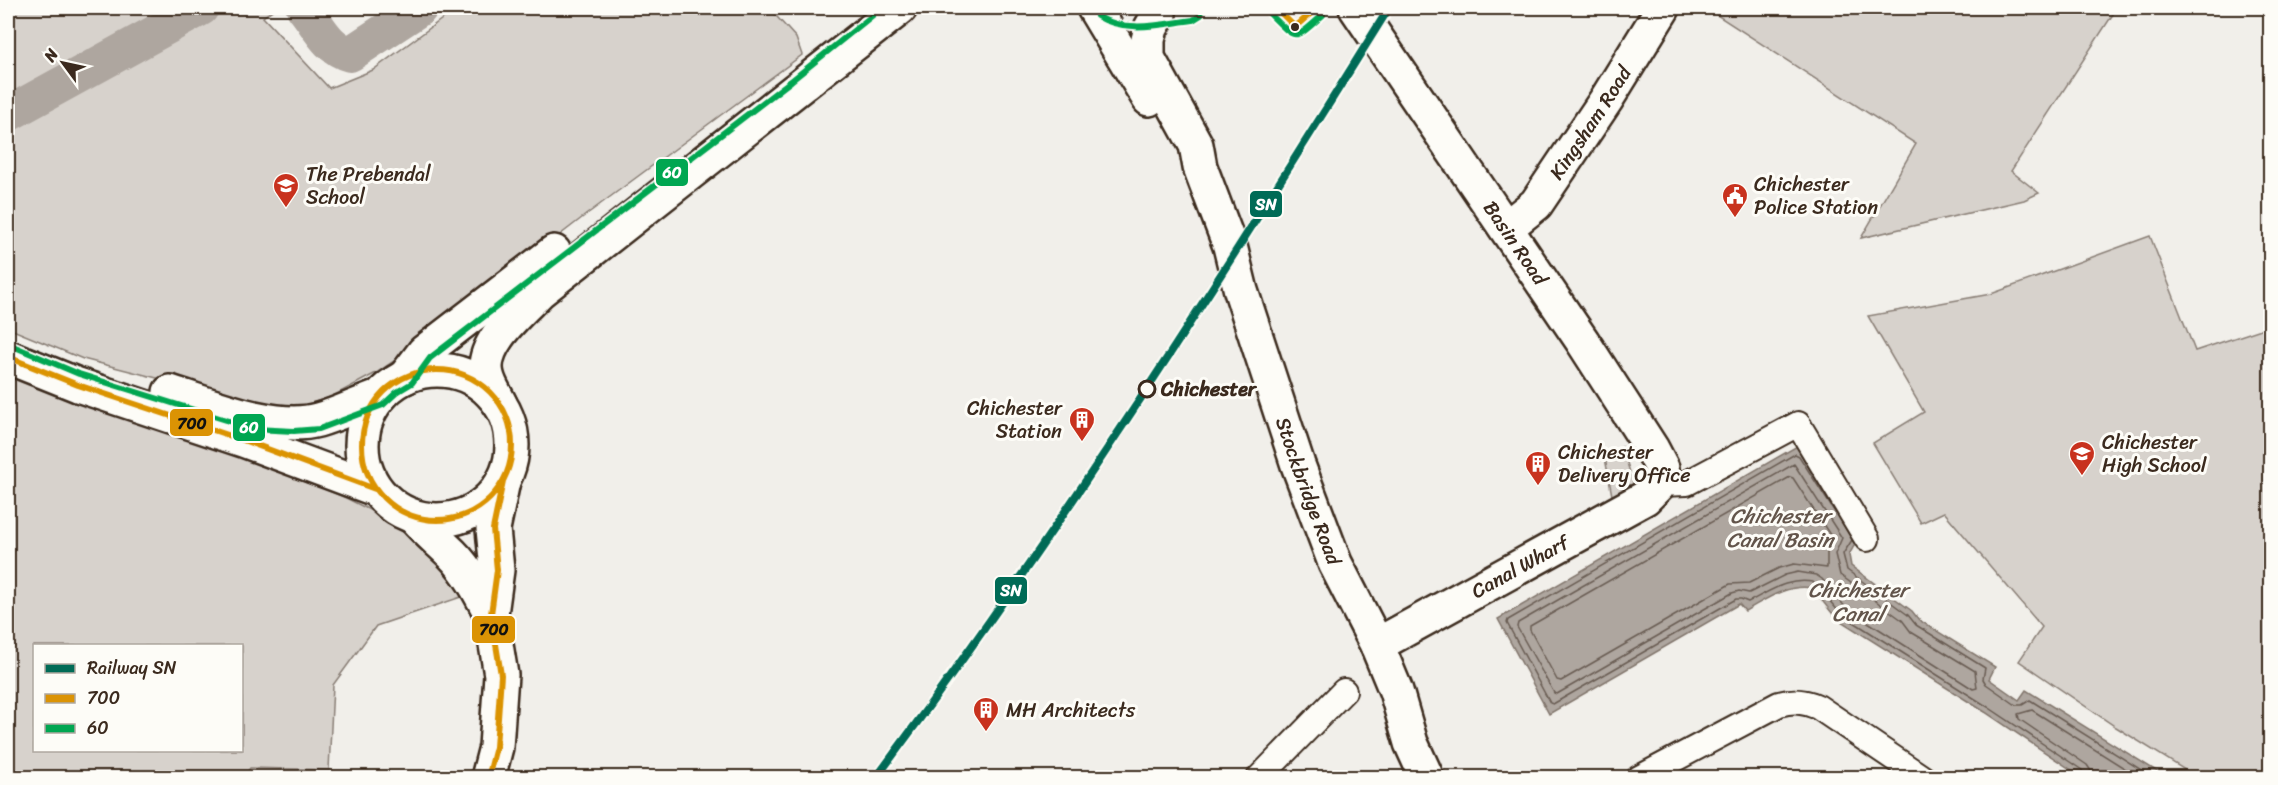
<svg xmlns="http://www.w3.org/2000/svg" width="2278" height="785" font-family="Sriracha,sans-serif">
	<rect width="100%" height="100%" fill="#f1efea"/>
	<filter id="ink" filterUnits="userSpaceOnUse"><feTurbulence type="fractalNoise" baseFrequency=".0167" numOctaves="2"/><feDisplacementMap in="SourceGraphic" scale="12" xChannelSelector="R" yChannelSelector="G"/><feConvolveMatrix kernelMatrix="1 2 1 2 8 2 1 2 1" color-interpolation-filters="sRGB"/></filter>
	<g filter="url(#ink)">
		<!-- green -->
		<path fill="#d7d2cc" stroke="#897e75" stroke-width="1.5" fill-rule="evenodd" d="M8,8H275L263,17L329,88L373,70L457,8H769L796,38L802,55L587,214L420,343L376,373L331,397L298,407L266,406L83,359L8,328Z
			M1706,8H2117L2011,171L2039,193L2024,200L1861,238L1916,144Z
			M2150,236L2195,351L2270,326V777H2196L2116,727L2019,661L2042,627L1944,512L1921,523L1873,443L1924,412L1868,316L1991,294Z
			M8,372L36,387L239,453L346,498L405,528L470,594L376,626L333,685L329,770L250,768L243,778L8,777ZM34,646H242V750H34Z
			M1622,447L1635,488L1613,501L1605,458Z"/>
		<!-- water -->
		<path fill="#aea69f" stroke="#80746b" stroke-width="1.5" d="M1799,445L1861,542L1854,546L1849,555L1851,566L1912,611L1919,620L1995,667L1989,679L2019,700L2026,690L2166,777H2082L1985,712L1836,618L1812,588C1786,584 1767,599 1745,611L1739,604L1549,714L1498,619Z"/>
		<g fill="none" stroke-linecap="round" stroke-linejoin="round">
			<!-- shore -->
			<path stroke="#695c52" stroke-width="1.5" d="M1794,464L1842,538L1835,554L1840,575L1902,620L1911,632L1975,671L1977,688L1973,689L1846,608L1822,579L1816,575L1798,572L1785,575L1749,593L1739,591L1732,593L1557,694L1554,693L1517,627L1518,623Z
				M1790,477L1793,478L1832,538L1827,551V568L1794,564L1779,568L1749,583L1730,584L1561,681L1557,680L1530,630V626Z
				M1836,514L1799,456L1795,454L1508,620L1507,623L1550,703L1553,704L1736,599H1741L1748,602C1771,591 1786,578 1813,582L1841,614L1988,707L2082,770L2085,778
				M1852,540L1843,554L1847,570L1908,615L1916,625L1985,668L1983,679L1986,684L2016,705H2022L2030,700L2154,778
				M2092,778L2091,771L2087,765L2019,719L2018,714L2032,710L2140,778"/>
			<!-- river -->
			<path stroke="#aea69f" stroke-width="36" d="M304,8C319,26 326,47 350,54L420,8
				M8,114L201,8"/>
			<defs>
				<path id="street" d="M1659,484L1687,483L1798,424L1867,539
					M1259,778L1344,691
					M1639,778L1779,704C1793,700 1804,701 1818,707L1923,778"/>
				<g id="secondary">
					<path id="s1" d="M1356,8L1583,342L1652,449L1662,468L1659,484L1645,498L1377,645"/>
					<path id="s2" d="M1506,228L1536,204L1606,100L1663,8"/>
				</g>
				<g id="primary">
					<path d="M1094,8L1149,99"/>
					<path id="s3" d="M1159,14L1151,28L1148,40V58L1196,145L1200,167L1230,246L1241,291L1298,465L1335,563L1377,645L1396,691L1411,743L1427,778"/>
					<path d="M8,357L78,385L243,440L375,489"/>
					<circle cx="437" cy="445" r="75"/>
					<path d="M405,377L424,352L554,252"/>
					<path d="M170,392C212,405 275,432 318,420C339,414 359,404 379,397"/>
					<path d="M500,404C496,395 489,385 487,375C479,344 521,311 540,291L900,8"/>
					<path d="M415,518C428,533 439,541 452,554C469,571 480,593 491,614"/>
					<path d="M488,778L496,747L501,675L491,614L497,570L493,529L503,481"/>
				</g>
			</defs>
			<!-- street casing -->
			<use href="#street" stroke="#3b2a1e" stroke-width="28"/>
			<!-- secondary casing -->
			<use href="#secondary" stroke="#3b2a1e" stroke-width="38"/>
			<!-- primary casing -->
			<use href="#primary" stroke="#3b2a1e" stroke-width="38"/>
			<!-- street -->
			<use href="#street" stroke="#fdfcf7" stroke-width="24"/>
			<!-- secondary -->
			<use href="#secondary" stroke="#fdfcf7" stroke-width="33"/>
			<!-- primary -->
			<use href="#primary" stroke="#fdfcf7" stroke-width="33"/>
			<defs>
				<path id="bus-1" d="M1276,8L1295,27L1317,8
					M8,357L78,385L243,440L375,489
					M362 445a75 75 0 1 1 150 0a75 75 0 1 1-150 0Z
					M488,778L496,747L501,675L491,614L497,570L493,529L503,481"/>
				<path id="bus-2" d="M1270,14C1298,42 1294,40 1323,15
					M1097,16C1127,34 1161,24 1193,20L1201,15
					M8,344L79,374L255,429L294,431L319,429L383,405L397,392L412,383L430,358L791,81L873,15"/>
			</defs>
			<!-- bus-1 casing -->
			<use href="#bus-1" stroke="#fdfcf7" stroke-width="10"/>
			<!-- bus-2 casing -->
			<use href="#bus-2" stroke="#fdfcf7" stroke-width="10"/>
			<!-- bus-1 -->
			<use href="#bus-1" stroke="#db9304" stroke-width="6"/>
			<!-- bus-2 -->
			<use href="#bus-2" stroke="#00a651" stroke-width="6"/>
			<defs>
				<path id="rail-1" d="M876,778C1062,529 1225,271 1389,8"/>
			</defs>
			<!-- rail-1 casing -->
			<use href="#rail-1" stroke="#fdfcf7" stroke-width="12"/>
			<!-- rail-1 -->
			<use href="#rail-1" stroke="#006b56" stroke-width="8"/>
		</g>
	</g>
	<!-- icons -->
	<defs>
		<symbol id="school-pin" viewBox="-11 -11 22 30"><path d="M0 17L-7.5 6A9.5 9.5 0 1 1 7.5 6Z" fill="#c8321e" stroke="#fdfcf7"/><path d="M0-5L7-2L0 1L-7-2ZM-4 1L0 2.5L4 1V4Q0 6-4 4Z" fill="#fff"/></symbol>
		<symbol id="civic-pin" viewBox="-11 -11 22 30"><path d="M0 17L-7.5 6A9.5 9.5 0 1 1 7.5 6Z" fill="#c8321e" stroke="#fdfcf7"/><path d="M-.6-6.5H3V-4.5H.6V-3L4-1V1h2V6H-6V1h2V-1L-.6-3ZM-1.2 2.5V6h2.4V2.5Z" fill="#fff"/></symbol>
		<symbol id="building-pin" viewBox="-11 -11 22 30"><path d="M0 17L-7.5 6A9.5 9.5 0 1 1 7.5 6Z" fill="#c8321e" stroke="#fdfcf7"/><path d="M-4-6H4V6H1V3H-1V6H-4ZM-2.5-4.3h1.7v1.8h-1.7ZM.8-4.3h1.7v1.8H.8ZM-2.5-1h1.7V.8h-1.7ZM.8-1h1.7V.8H.8Z" fill="#fff"/></symbol>
	</defs>
	<g fill-rule="evenodd">
		<use href="#school-pin" x="271" y="171" width="30" height="40"/>
		<use href="#civic-pin" x="1720" y="181" width="30" height="40"/>
		<use href="#building-pin" x="1067" y="405" width="30" height="40"/>
		<use href="#school-pin" x="2067" y="439" width="30" height="40"/>
		<use href="#building-pin" x="1523" y="449" width="30" height="40"/>
		<use href="#building-pin" x="971" y="695" width="30" height="40"/>
	</g>
	<!-- markers -->
	<circle fill="#3b2a1e" stroke="#fdfcf7" stroke-width="2" cx="1295" cy="27" r="5"/>
	<circle fill="#fdfcf7" stroke="#3b2a1e" stroke-width="3" cx="1147" cy="389" r="8"/>
	<g text-anchor="middle" dominant-baseline="central" stroke-width="6" stroke-linejoin="round" paint-order="stroke">
		<!-- street labels -->
		<g font-size="20" fill="#3b2a1e" stroke="#fdfcf7">
			<text stroke="none"><textPath href="#s2" startOffset="136">Kingsham Road</textPath></text>
			<text stroke="none"><textPath href="#s1" startOffset="284">Basin Road</textPath></text>
			<text stroke="none"><textPath href="#s3" startOffset="510">Stockbridge Road</textPath></text>
			<text transform="translate(1520 567) rotate(-29)">Canal Wharf</text>
		</g>
		<!-- poi labels -->
		<g font-size="20" fill="#3b2a1e" stroke="#fdfcf7" text-anchor="start">
			<text x="306" y="174">The Prebendal<tspan x="306" dy="23">School</tspan></text>
			<text x="1754" y="184">Chichester<tspan x="1754" dy="23">Police Station</tspan></text>
			<text x="1062" y="408" text-anchor="end">Chichester<tspan x="1062" dy="23">Station</tspan></text>
			<text x="2102" y="442">Chichester<tspan x="2102" dy="23">High School</tspan></text>
			<text x="1558" y="452">Chichester<tspan x="1558" dy="23">Delivery Office</tspan></text>
			<text x="1006" y="710">MH Architects</text>
		</g>
		<!-- stop labels -->
		<g font-size="20" font-weight="bold" fill="#3b2a1e" stroke="#fdfcf7" text-anchor="start">
			<text x="1161" y="389">Chichester</text>
		</g>
		<!-- water labels -->
		<g font-size="21" font-style="italic" fill="#63554b" stroke="#fdfcf7">
			<text x="1780" y="516">Chichester<tspan x="1780" dy="24">Canal Basin</tspan></text>
			<text x="1858" y="590">Chichester<tspan x="1858" dy="24">Canal</tspan></text>
		</g>
	</g>
	<g stroke="#fdfcf7" stroke-width="2">
		<rect x="655" y="158" width="34" height="29" rx="6" fill="#00a651"/>
		<rect x="1249" y="190" width="34" height="28" rx="6" fill="#006b56"/>
		<rect x="169" y="408" width="45" height="29" rx="6" fill="#db9304"/>
		<rect x="232" y="413" width="34" height="29" rx="6" fill="#00a651"/>
		<rect x="994" y="576" width="34" height="29" rx="6" fill="#006b56"/>
		<rect x="471" y="615" width="45" height="29" rx="6" fill="#db9304"/>
	</g>
	<g font-size="16" text-anchor="middle" font-weight="bold" fill="#fff">
		<text x="672" y="178">60</text>
		<text x="1266" y="210">SN</text>
		<text x="249" y="433">60</text>
		<text x="1011" y="596">SN</text>
	</g>
	<g font-size="16" text-anchor="middle" font-weight="bold" fill="#111">
		<text x="192" y="429">700</text>
		<text x="494" y="635">700</text>
	</g>
	<!-- margin -->
	<rect width="2278" height="785" fill="none" stroke="#fdfcf7" stroke-width="30"/>
	<rect x="15" y="15" width="2248" height="755" fill="none" stroke="#3b2a1e" stroke-width="2" filter="url(#ink)"/>
	<!-- legend -->
	<rect x="33" y="644" width="210" height="108" fill="#fdfcf7" stroke="#afa8a0" stroke-width="1.5"/>
	<rect x="45" y="664" width="30" height="9" fill="#006b56" stroke="#afa8a0" stroke-width="1.5"/>
	<text x="87" y="674" font-size="18" fill="#3b2a1e">Railway SN</text>
	<rect x="45" y="694" width="30" height="9" fill="#db9304" stroke="#afa8a0" stroke-width="1.5"/>
	<text x="87" y="704" font-size="18" fill="#3b2a1e">700</text>
	<rect x="45" y="724" width="30" height="9" fill="#00a651" stroke="#afa8a0" stroke-width="1.5"/>
	<text x="87" y="734" font-size="18" fill="#3b2a1e">60</text>
	<!-- north arrow -->
	<g transform="translate(63 63) rotate(303)" stroke="#fdfcf7" stroke-width="4.5" paint-order="stroke">
	<path d="M0-4.5L10 22L0 15L-10 22Z" fill="#3b2a1e"/>
	<text y="-9" font-size="16" font-weight="bold" text-anchor="middle" fill="#3b2a1e">N</text>
	</g>
</svg>
